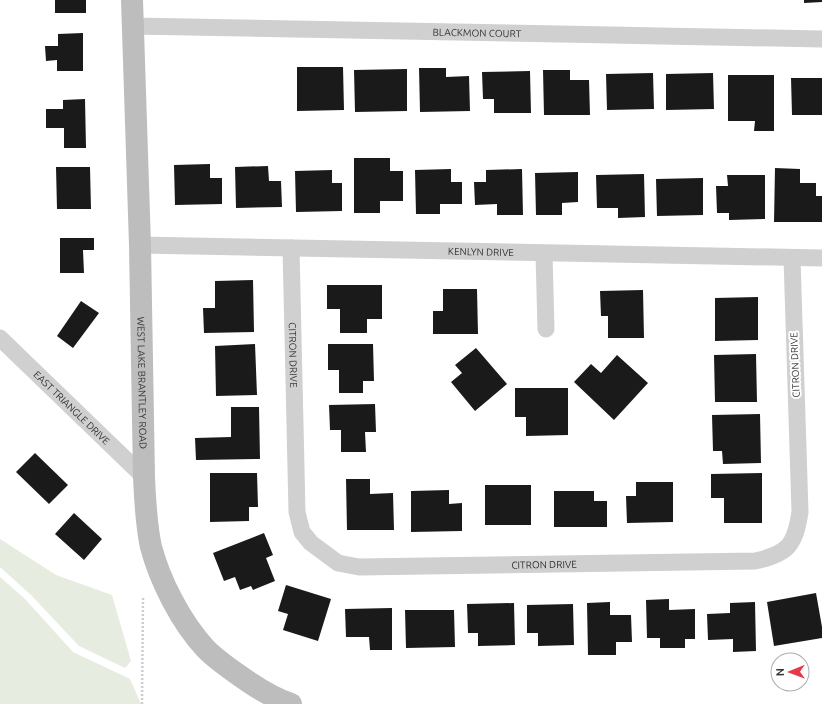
<svg xmlns="http://www.w3.org/2000/svg" width="822" height="704" font-family="Ubuntu,sans-serif">
	<rect width="100%" height="100%" fill="#fff"/>
	<!-- green -->
	<path fill="#e6ecdf" d="M0,539L56,575L112,595L131,661L125,668L79,646L31,595L0,567Z
		M0,577L25,599L73,652L130,679L141,704H0Z"/>
	<!-- building -->
	<path fill="#1a1a1a" d="M55,0H86V13H55Z
		M804,0H822V2L804,3Z
		M83,33V71H57V60L46,61L45,46H58V34Z
		M297,67H343L344,110L297,111Z
		M419,68H446V77L469,76L470,111L420,112Z
		M407,69V111L355,112L354,70Z
		M543,70H570V80H589L590,115H544Z
		M530,71L531,113H494V99H483L482,72Z
		M653,73L654,109L607,110L606,74Z
		M713,73L714,109L666,110V74Z
		M728,75H774V131H754L755,121H728Z
		M791,78H822V115H792Z
		M85,99L86,148H64V128H46V109H63V100Z
		M354,158H390V171H403V201H380V213H354Z
		M210,164V178H222V204L175,205L174,165Z
		M268,166L269,181H281L282,207L236,208L235,167Z
		M56,167H90L91,209H57Z
		M775,168L800,169V183H816V196H822V222H774Z
		M451,169V182H462V204H440V214H416L415,170Z
		M522,169L523,215H497V204L475,205L474,182H486V170Z
		M332,170V183H342V211L296,212L295,171Z
		M578,172V202L562,203V215H536L535,173Z
		M644,174L645,217L618,218V208H597L596,175Z
		M727,175H765V219L729,220V213H717L716,186H728Z
		M703,178V215L657,216L656,179Z
		M60,238H94V250H83L84,273H60Z
		M253,280L254,332L204,333L203,308H215V281Z
		M327,285H382V319H367V333H340V309H327Z
		M443,289H477L478,334H433V311H443Z
		M643,290L644,338H608V316H601L600,291Z
		M758,297V340L715,341V298Z
		M81,301L99,313L73,348L57,336Z
		M255,344L257,395L216,396L215,346Z
		M328,344H373L374,381H363V393H339V370H328Z
		M476,348L507,384L475,411L451,382L462,373L455,365Z
		M756,354L757,402H715L714,355Z
		M617,355L648,383L614,420L574,382L591,364L601,373Z
		M515,388H568V435L526,436V417H515Z
		M375,404L376,432H365L366,452H341V430H330L329,405Z
		M231,407H259L260,459L196,460L195,438L231,437Z
		M760,414L761,463L723,464L722,451H713L712,415Z
		M35,453L68,485L49,504L16,472Z
		M210,473H257L258,507H249V521L210,522Z
		M762,473V523H724V498H711V474Z
		M346,479H370V494L393,493L394,530H347Z
		M636,482H673V522L627,523L626,496H636Z
		M485,485H531V525H485Z
		M449,490V504L462,503V531L411,532V491Z
		M554,491H594V501H607V527H554Z
		M74,513L102,539L84,560L55,534Z
		M264,533L273,555L266,558L275,581L253,590L251,586L240,590L235,577L224,581L213,553Z
		M286,585L331,599L318,641L283,630L288,614L278,611Z
		M816,593L822,627V638L774,646L767,602Z
		M669,599V610L695,609V639H685V648H660V638H647L646,600Z
		M610,602V615H631L632,642H616V655H588L587,603Z
		M755,602L756,651L733,652V639L708,640L707,614L730,613V603Z
		M514,603L515,645L478,646V633H468L467,604Z
		M573,604L574,645L538,646V633H527V605Z
		M392,608V650H370L369,637H346L345,609Z
		M405,610H454L455,647L406,648Z"/>
	<g fill="none" stroke-linecap="round" stroke-linejoin="round">
		<!-- path -->
		<path stroke="#cdcdcd" stroke-width="2.5" stroke-dasharray="2 2" stroke-linecap="butt" d="M142,704L143,598"/>
		<!-- street -->
		<g stroke="#d0d0d0" stroke-width="17">
			<path id="s1" d="M133,26L822,39"/>
			<path id="s2" d="M140,245L822,258"/>
			<path id="s3" d="M291,248L297,512L302,532L311,543L338,563L359,567L755,561C788,554 795,545 800,512L792,258"/>
			<path d="M544,254L546,329"/>
			<path id="s4" d="M0,338L144,477"/>
		</g>
		<!-- secondary -->
		<path stroke="#bdbdbd" stroke-width="22" id="s5" d="M132,0L140,245L144,477C145,499 146,525 151,547C160,581 181,622 205,648C213,657 224,664 233,671C251,684 270,697 291,704"/>
	</g>
	<g text-anchor="middle" dominant-baseline="central" stroke-width="4" stroke-linejoin="round" paint-order="stroke">
		<!-- street labels -->
		<g font-size="10" fill="#333" stroke="#fff">
			<text stroke="none"><textPath href="#s1" startOffset="344">BLACKMON COURT</textPath></text>
			<text stroke="none"><textPath href="#s2" startOffset="341">KENLYN DRIVE</textPath></text>
			<text stroke="none"><textPath href="#s3" startOffset="107">CITRON DRIVE</textPath></text>
			<text transform="translate(795 365) rotate(-92)">CITRON DRIVE</text>
			<text stroke="none"><textPath href="#s5" startOffset="383">WEST LAKE BRANTLEY ROAD</textPath></text>
			<text stroke="none"><textPath href="#s4" startOffset="100">EAST TRIANGLE DRIVE</textPath></text>
			<text stroke="none"><textPath href="#s3" startOffset="539">CITRON DRIVE</textPath></text>
		</g>
	</g>
	<!-- north arrow -->
	<g transform="translate(790 672) rotate(269)"><circle r="19" fill="#ffffff" stroke="#adadad"/>
	<path d="M0-3L7 15L0 10L-7 15Z" fill="#e63946"/>
	<text y="-6" font-size="11" font-weight="bold" text-anchor="middle" fill="#333333">N</text>
	</g>
</svg>
